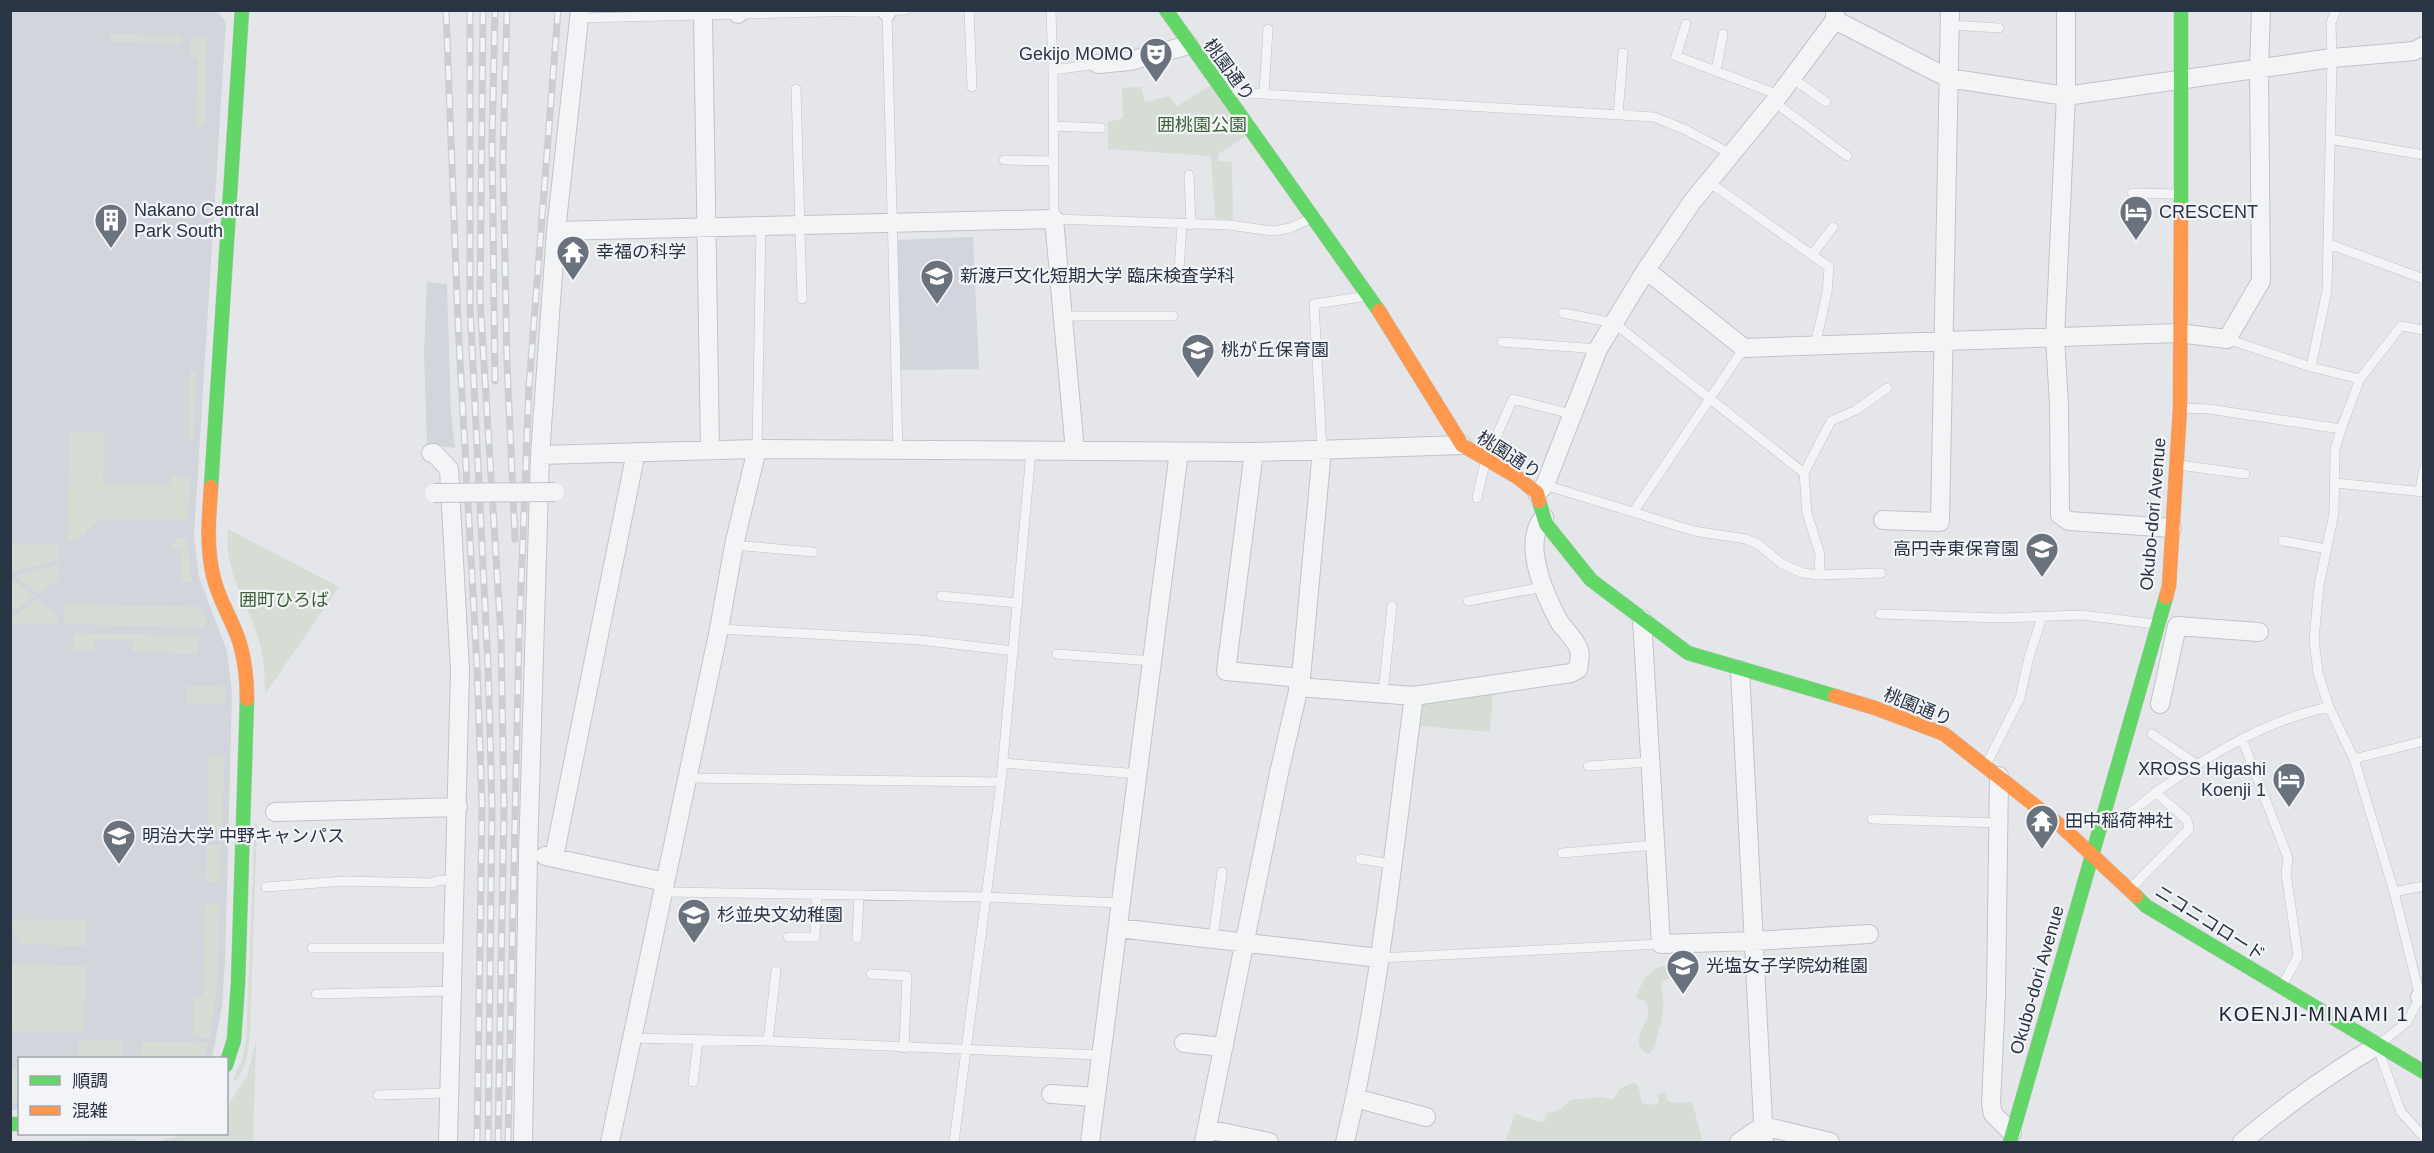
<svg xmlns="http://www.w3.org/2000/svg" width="2434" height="1153" font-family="Arial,'Noto Sans JP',sans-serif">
	<rect width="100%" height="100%" fill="#e4e6e9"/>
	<!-- built -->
	<path fill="#d2d6dc" d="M10,11H217L226,22L194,536L199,577L227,651L232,695L225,963L222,1006L212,1058H20L19,1110H11Z
		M973,237L979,369L901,370L895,240Z
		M427,282L447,284L451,413L455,448L427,444L424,352Z"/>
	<!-- green -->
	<path fill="#d5ddd4" d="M110,34L182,36V44L110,42Z
		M191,36L207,37L205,126H196L198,59H190Z
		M1211,85L1245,137L1218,154V161L1232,162L1233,220L1215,218L1211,156L1108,149V122L1123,118L1122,88L1141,87L1145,102L1169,96L1177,106Z
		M190,371H197L193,440H189Z
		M70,432L104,433L103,483L170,485L171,476L190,477L188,521L97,519V525H92L91,530H86V535H80V541H67Z
		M228,529L339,587L265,694C265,674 264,653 257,634C245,598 223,569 228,529Z
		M176,538H187L192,582H181L182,549H171V543H175Z
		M10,543L59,544V560L11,572Z
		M59,565L58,580L38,594L15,576Z
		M10,578L34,596L11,613H10Z
		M38,599L57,615V624L11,623V618Z
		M65,604L201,607L208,621L204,628L64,624Z
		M74,633L199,636L198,654L133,652V641L95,640V651H73Z
		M187,686L225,687V705L187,703Z
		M1493,689L1490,732L1419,726L1422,703Z
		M209,755L224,756L222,831L207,830Z
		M255,822L257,825L250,1034C249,1049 246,1070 235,1081H233L242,1060L246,1042Z
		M207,845H221L220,882H206Z
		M205,903L220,904L216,995L210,1038L193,1037L194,998L203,997Z
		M11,919L87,920L86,946L21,944L11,925Z
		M11,964L86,966L84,1033L11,1031Z
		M1667,965L1671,971L1670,978L1661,982C1664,1003 1664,1013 1658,1033C1655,1042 1656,1048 1649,1054C1626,1045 1648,1026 1648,1011C1648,1009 1646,1003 1645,1001L1636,998C1641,982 1650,967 1667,965Z
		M79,1040L123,1041V1058H78Z
		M256,1041L253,1141L154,1142L189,1134H226L227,1107L247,1076Z
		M142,1042L209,1043L203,1058H141Z
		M11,1069L19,1070V1103H11Z
		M1633,1083L1638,1085L1642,1103L1652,1105L1659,1102L1658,1095L1662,1092L1667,1093V1100L1673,1103L1692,1102L1703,1142H1505L1515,1114L1540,1122L1546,1121L1545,1119L1547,1113L1558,1111L1571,1100L1602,1097L1613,1100L1621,1088Z
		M134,1139L137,1142H10L11,1141Z"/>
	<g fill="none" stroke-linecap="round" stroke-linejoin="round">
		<defs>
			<path id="lane" d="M969,10L972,87
				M1051,10L1053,70L1054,219L1229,225L1273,231L1290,228L1310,219
				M887,12L898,451
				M580,18L905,10
				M1686,24L1676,56L1779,95
				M1950,25L1999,28
				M1053,70L1098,64
				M1716,71L1723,34
				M1792,78L1826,102
				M796,89L802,299
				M1229,92L1654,117L1686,130L1731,154
				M1264,93L1268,29
				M1774,102L1847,156
				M1618,115L1623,53
				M1053,126L1101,128
				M2330,139L2424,155
				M1004,160L1054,161
				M1189,175L1191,225
				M1709,182L1829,267L1827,293L1815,346
				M2132,193L2178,194
				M2329,244L2424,279
				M1812,255L1833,227
				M1179,271L1182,225
				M1563,313L1614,323L1804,473
				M1063,316H1173
				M2424,330L2401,326L2360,379L2341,429L2335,450L2334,513L2319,586L2314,639L2318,673L2329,707L2354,759L2361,782L2394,892L2420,997L2407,1022L2377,1046L2401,1112L2424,1137
				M2227,339L2311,367L2360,379
				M1502,342L1598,349
				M2311,367L2327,290L2332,58L2331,23L2336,10
				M2180,408L2209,409L2341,429
				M757,449L761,225
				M1322,450L1314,304L1368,296
				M2179,465L2245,474
				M2336,483L2424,492
				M1545,485L1694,531L1746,539L1758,544L1782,564L1803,573L1819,575L1881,573
				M2420,491L2424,468
				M1477,498L1486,459L1513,399L1571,414
				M1634,511L1744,348
				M2283,541L2327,549
				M734,545L813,552
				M1819,575L1820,554L1807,513L1804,473L1831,421L1856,410L1887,388
				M941,596L1018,603
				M1468,601L1533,589L1542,583
				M1880,614L2001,618L2082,615L2155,624
				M719,629L920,640L1014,651
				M1057,654L1153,661
				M1383,694L1392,606
				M2152,734L2196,764
				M2242,739L2288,858L2286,873L2298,956L2283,984
				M2354,759L2424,741
				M1003,763L1139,774
				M1986,765L2020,698L2029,657L2042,617
				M1588,766L1650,762
				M686,778L1001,782
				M1872,819L1999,823
				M2104,819C2126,823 2142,802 2159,790C2211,754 2267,720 2329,707
				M1562,853L1655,845
				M1360,859L1391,864
				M266,887L344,881L432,883L439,880L455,881
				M2130,889L2189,829L2187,820L2155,792
				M664,892L987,897L1119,903
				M2394,892L2424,886
				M788,937H815L817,895
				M857,938L859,895
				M1213,938L1222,872
				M312,948H453
				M1379,958L1661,944
				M871,974L907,976L904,1048
				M316,994L452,991
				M630,1038L768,1041L1100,1055
				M768,1041L776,971
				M693,1082L698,1041
				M378,1095L449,1093
				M954,1142L1001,782L1031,452"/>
			<path id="street" d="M738,10V14
				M887,10V12
				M2066,10V96L2055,338L2059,404L2060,515L2069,521L2172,528
				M703,15L710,450
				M1835,20L1948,78L2066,96L2332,58L2414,51L2424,46
				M1098,64L1130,61L1189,45
				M556,231L1054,219L1075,451
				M1646,270L1744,348L2178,333L2227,339L2261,281L2259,69L2261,10
				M1254,452L1226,671L1301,678
				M431,453H434L449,469L460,670L448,1142
				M540,455L757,449L1254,452L1462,445
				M1537,493L1545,485L1598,349L1646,270L1692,202L1774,102L1835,20V10
				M1883,520L1940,522L1950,10
				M1642,619L1661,944L1754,941L1869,934
				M1740,670L1764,1142
				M1298,687L1414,696C1394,844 1380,997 1345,1142
				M1414,696L1571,673L1578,669C1579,663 1581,655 1579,650C1576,640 1566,631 1560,623C1545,596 1521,543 1544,517
				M2160,704L2177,626L2259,632
				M1999,776L1996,994L1991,1104L1993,1114L2012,1133
				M275,812L458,807
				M545,856L665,882
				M554,857L636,452
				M1118,928L1379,958
				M2420,997H2424
				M1184,1043L1224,1047
				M1051,1094L1095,1097
				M1355,1098L1426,1117
				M1207,1129L1269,1142
				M523,1142L528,855L540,455L556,231L580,10
				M610,1142L719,629L734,545L757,449
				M1090,1142L1179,452
				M1204,1142L1279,773L1301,678L1322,450
				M1739,1142L1763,1126L1830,1142
				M2242,1142C2285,1106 2328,1074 2377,1046"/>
			<path id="fast" d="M1166,10L1379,311
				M2181,209V10
				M211,487L242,10
				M1539,501L1546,524L1591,580L1688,653L1835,696
				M2136,896L2146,906L2424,1072
				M226,1065L234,1040L238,983L247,699
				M10,1124H20
				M2010,1142L2166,597"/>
			<path id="slow" d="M1379,311L1462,445L1517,477L1537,493L1539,501
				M211,487C209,516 206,546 213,575C218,600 233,620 240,644C245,661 247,681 247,699
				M2166,597L2169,586L2180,408L2181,209
				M1835,696L1875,708L1944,734L2061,826L2136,896"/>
		</defs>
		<!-- lane casing -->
		<use href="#lane" stroke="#c2c4c7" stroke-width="10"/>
		<!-- street casing -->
		<use href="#street" stroke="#c2c4c7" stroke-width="20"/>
		<!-- fast casing -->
		<use href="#fast" stroke="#c2c4c7" stroke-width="15"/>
		<!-- slow casing -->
		<use href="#slow" stroke="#c2c4c7" stroke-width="15"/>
		<!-- lane -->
		<use href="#lane" stroke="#f3f4f6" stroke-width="9"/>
		<!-- street -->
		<use href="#street" stroke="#f3f4f6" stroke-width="18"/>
		<!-- fast -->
		<use href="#fast" stroke="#63d668" stroke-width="14"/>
		<!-- slow -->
		<use href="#slow" stroke="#ff974d" stroke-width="14"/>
		<defs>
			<path id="rail" d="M446,10L458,323L477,666L482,805L477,1142
				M470,10V306L488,665L492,805L488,1142
				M483,10L480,299L501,637L504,805L498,1142
				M507,10L503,157L507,364L515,539
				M495,381L492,144L495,10
				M508,1142L519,638L529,386L558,10"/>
		</defs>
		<!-- rail casing -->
		<use href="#rail" stroke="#ccced1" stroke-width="7"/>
		<!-- rail -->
		<use href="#rail" stroke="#f2f4f8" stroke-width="4.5" stroke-dasharray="14" stroke-linecap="butt"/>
		<defs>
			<path id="street-bridge" d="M434,493L555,492"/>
		</defs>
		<!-- street-bridge casing -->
		<use href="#street-bridge" stroke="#c2c4c7" stroke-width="20" stroke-linecap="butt"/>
		<!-- street-bridge -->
		<use href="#street-bridge" stroke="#f3f4f6" stroke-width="18"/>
	</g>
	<!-- icons -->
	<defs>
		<symbol id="theatre-pin" viewBox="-11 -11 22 30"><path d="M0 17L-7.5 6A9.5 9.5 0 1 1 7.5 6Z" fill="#6a727e" stroke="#f2f4f8"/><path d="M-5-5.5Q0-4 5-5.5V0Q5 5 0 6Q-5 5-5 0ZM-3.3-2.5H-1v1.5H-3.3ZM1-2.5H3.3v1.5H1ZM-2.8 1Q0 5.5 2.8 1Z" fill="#fff"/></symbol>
		<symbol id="hotel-pin" viewBox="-11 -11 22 30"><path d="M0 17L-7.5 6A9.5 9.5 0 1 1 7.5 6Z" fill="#6a727e" stroke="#f2f4f8"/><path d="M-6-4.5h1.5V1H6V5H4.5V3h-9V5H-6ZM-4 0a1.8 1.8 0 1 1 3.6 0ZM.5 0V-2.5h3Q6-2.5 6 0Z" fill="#fff"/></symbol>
		<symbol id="building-pin" viewBox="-11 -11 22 30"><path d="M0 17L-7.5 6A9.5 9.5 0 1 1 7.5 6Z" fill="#6a727e" stroke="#f2f4f8"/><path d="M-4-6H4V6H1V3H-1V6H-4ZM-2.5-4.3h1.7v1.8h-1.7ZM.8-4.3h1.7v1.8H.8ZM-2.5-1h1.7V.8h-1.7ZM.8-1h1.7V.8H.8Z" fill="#fff"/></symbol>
		<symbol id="temple-pin" viewBox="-11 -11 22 30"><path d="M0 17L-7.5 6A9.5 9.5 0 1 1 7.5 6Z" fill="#6a727e" stroke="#f2f4f8"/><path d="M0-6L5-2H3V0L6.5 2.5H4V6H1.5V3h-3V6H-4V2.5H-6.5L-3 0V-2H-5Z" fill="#fff"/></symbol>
		<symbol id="university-pin" viewBox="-11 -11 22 30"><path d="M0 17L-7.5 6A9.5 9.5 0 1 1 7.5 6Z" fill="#6a727e" stroke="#f2f4f8"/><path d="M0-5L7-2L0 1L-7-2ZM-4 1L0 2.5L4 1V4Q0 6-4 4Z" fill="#fff"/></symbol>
		<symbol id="school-pin" viewBox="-11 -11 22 30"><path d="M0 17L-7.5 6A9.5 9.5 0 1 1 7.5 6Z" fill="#6a727e" stroke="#f2f4f8"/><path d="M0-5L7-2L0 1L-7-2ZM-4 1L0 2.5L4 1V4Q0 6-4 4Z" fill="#fff"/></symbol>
	</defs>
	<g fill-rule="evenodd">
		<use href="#theatre-pin" x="1137" y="35" width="38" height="52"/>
		<use href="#hotel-pin" x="2117" y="193" width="38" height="52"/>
		<use href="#building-pin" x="92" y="201" width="38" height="52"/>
		<use href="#temple-pin" x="554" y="233" width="38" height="52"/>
		<use href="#university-pin" x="918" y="257" width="38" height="52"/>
		<use href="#school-pin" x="1179" y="331" width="38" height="52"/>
		<use href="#school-pin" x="2023" y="530" width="38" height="52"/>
		<use href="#hotel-pin" x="2270" y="760" width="38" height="52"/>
		<use href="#temple-pin" x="2023" y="802" width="38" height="52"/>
		<use href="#university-pin" x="100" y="817" width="38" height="52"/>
		<use href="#school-pin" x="675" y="896" width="38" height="52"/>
		<use href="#school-pin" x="1664" y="947" width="38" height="52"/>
	</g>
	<g text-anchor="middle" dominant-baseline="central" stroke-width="4.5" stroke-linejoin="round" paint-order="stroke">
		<!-- poi labels -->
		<g font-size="18" fill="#293444" stroke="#f2f4f8" text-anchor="start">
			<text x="1133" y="54" text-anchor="end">Gekijo MOMO</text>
			<text x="134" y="210">Nakano Central<tspan x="134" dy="21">Park South</tspan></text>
			<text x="2159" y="212">CRESCENT</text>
			<text x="596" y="252">幸福の科学</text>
			<text x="960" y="276">新渡戸文化短期大学 臨床検査学科</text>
			<text x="1221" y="350">桃が丘保育園</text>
			<text x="2019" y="549" text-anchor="end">高円寺東保育園</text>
			<text x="2266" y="769" text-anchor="end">XROSS Higashi<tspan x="2266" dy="21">Koenji 1</tspan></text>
			<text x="2065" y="821">田中稲荷神社</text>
			<text x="142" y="836">明治大学 中野キャンパス</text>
			<text x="717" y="915">杉並央文幼稚園</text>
			<text x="1706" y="966">光塩女子学院幼稚園</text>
		</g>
		<!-- street labels -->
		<g font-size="18" fill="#293444" stroke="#f2f4f8">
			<text transform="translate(1229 70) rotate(54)">桃園通り</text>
			<text transform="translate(1509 455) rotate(33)">桃園通り</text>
			<text transform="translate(2153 514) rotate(-85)">Okubo-dori Avenue</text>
			<text transform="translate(1918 707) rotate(22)">桃園通り</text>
			<text transform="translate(2210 923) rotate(32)">ニコニコロード</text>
			<text transform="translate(2037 980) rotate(-74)">Okubo-dori Avenue</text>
		</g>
		<!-- park labels -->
		<g font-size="18" fill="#3f6036" stroke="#f2f4f8">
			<text x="1202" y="125">囲桃園公園</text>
			<text x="284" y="600">囲町ひろば</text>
		</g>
		<!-- neighbourhood labels -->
		<g font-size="20" letter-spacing="1.5" fill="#1b2534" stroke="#f2f4f8">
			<text x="2314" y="1014">KOENJI-MINAMI 1</text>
		</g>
	</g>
	<!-- border -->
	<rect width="2434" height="1153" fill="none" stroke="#293444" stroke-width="24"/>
	<!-- legend -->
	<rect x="18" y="1057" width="210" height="78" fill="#f2f4f8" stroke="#a2a7b0" stroke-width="1.5"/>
	<rect x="30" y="1076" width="30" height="9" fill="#63d668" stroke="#a2a7b0" stroke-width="1.5"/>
	<text x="72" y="1087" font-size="18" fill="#293444">順調</text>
	<rect x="30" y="1106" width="30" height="9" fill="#ff974d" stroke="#a2a7b0" stroke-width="1.5"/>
	<text x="72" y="1117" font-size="18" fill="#293444">混雑</text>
</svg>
